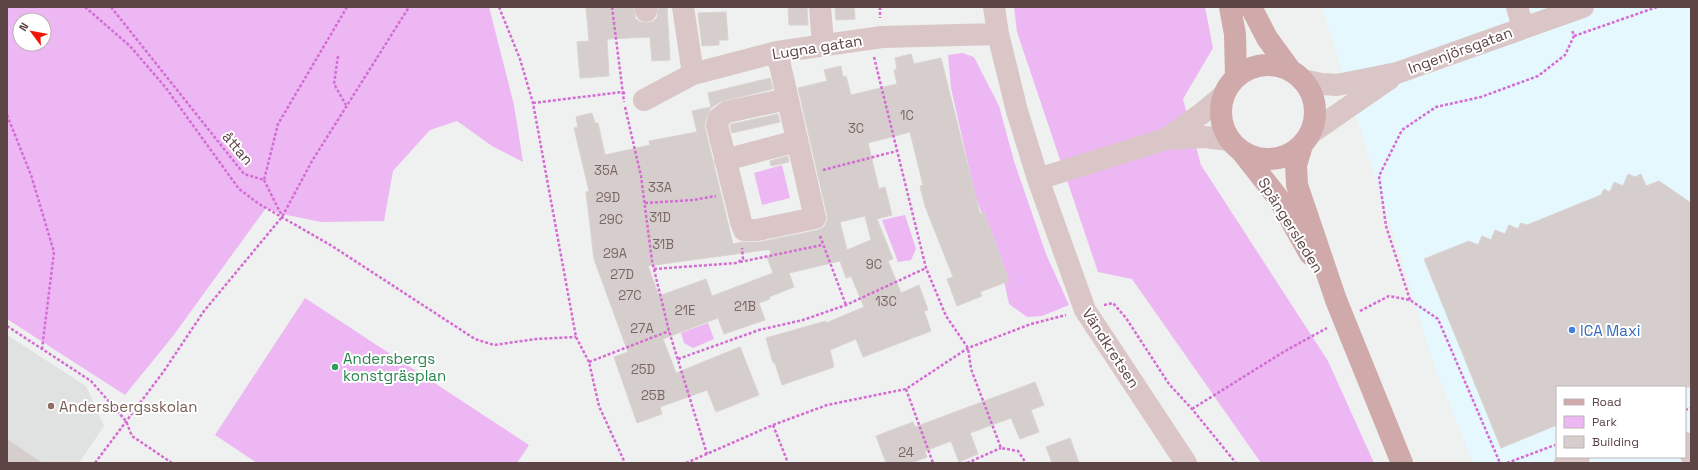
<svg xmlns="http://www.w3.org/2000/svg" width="1698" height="470" font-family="'Space Grotesk',sans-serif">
	<rect width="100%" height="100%" fill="#eef1ef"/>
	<!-- commercial -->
	<path fill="#e5f8fe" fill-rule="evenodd" d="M1322,7H1691V463H1473L1436,370ZM1557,387H1685V457H1557Z"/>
	<!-- education -->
	<path fill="#dfe2e0" d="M7,335L86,386L104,426L79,463H7Z"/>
	<!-- green -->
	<path fill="#edb7f3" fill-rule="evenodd" d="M7,7H489L514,105L523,162L492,146L457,121L430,130L393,171L384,221L321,222L282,214L266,208L173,336L125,395L7,319ZM20,20H44V44H20Z
		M1014,7H1205L1213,48L1183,99L1201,165L1328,361L1374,463H1261L1132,279L1098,272L1017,32Z
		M962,53L974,57L999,106L1014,161L1046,254L1069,305L1042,316L1027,317L1009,304L1000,263L975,195L951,88L948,55Z
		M782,165L790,198L762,205L754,173Z
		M905,215L916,249L911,260L898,262L882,220Z
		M305,298L529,445L517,463H257L215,435Z
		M708,323L714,339L693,348L684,343L681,333Z"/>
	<!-- building -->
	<path fill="#d6cecc" stroke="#dad3d1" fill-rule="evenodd" d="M586,7H634L635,18L640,22L646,23L652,22L657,18L658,7H667L670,60L652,61L650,37L607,39L609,76L580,78L577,42L589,41Z
		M788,7H807L808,25H789Z
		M835,7H854L855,19L836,20Z
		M726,12L728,40H719V45L702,46L698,13Z
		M911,54L914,64L941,58L980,214L984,212L1009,281L980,292L982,296L957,306L947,279L953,277L925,206L920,186L923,185L910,132L868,143L879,189L885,187L892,215L877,219L893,259L888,261L901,293L919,285L928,310L924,311L931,331L863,357L856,339L830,350L834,367L782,385L775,363H773L766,338L826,321V323L864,307L851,276L846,278L840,261L789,273L794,287L769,297L770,299L759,303L765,320L724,334L718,318L663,339L676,373L740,347L759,395L716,412L707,390L660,407L662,414L637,423L614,357L628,352L594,259L586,192L589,191L574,128L578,127L576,117L592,113L595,123H598L605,155L650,145L649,141L697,132L692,111L711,107L708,93L770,78L773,89L720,102L711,108L705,122V128L733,244L741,242H760L818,230L824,227L827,221V215L798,88L827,81L824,70L841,66L843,77L846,76L851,95L897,84L894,70L897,69L895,58ZM865,216L871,240L847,250L840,222ZM765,250H770L771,255L767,257L773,273L712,296L706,279L659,296L648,266Z
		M778,114L780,122L732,133L730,125L732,124Z
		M788,156L789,162L771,166L770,161Z
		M1628,174L1635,177L1641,174L1646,186L1659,181L1691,203V387H1557V425L1501,448L1424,259L1469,241L1478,245L1482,236L1491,240L1495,230L1505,234L1509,225L1518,229L1521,223L1527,225L1601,195L1604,189L1610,192L1614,182L1623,186Z
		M1035,382L1044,405L1031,410L1039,432L1020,439L1011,418L970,433L978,454L959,462L951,441L925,451L927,457L911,463H886L876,436L913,422L915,427Z
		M1070,438L1079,463H1052L1046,447Z
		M7,439L14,444L42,463H7Z"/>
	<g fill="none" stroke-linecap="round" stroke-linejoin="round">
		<!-- path -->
		<path stroke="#d56cd4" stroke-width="2.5" stroke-dasharray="3 2" stroke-linecap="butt" d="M85,7L130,46L166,88L239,189L259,204L332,246L475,339L494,345L536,339L576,337
			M111,7L244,174L264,180L278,124L347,7
			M499,7L520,59L533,103L576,337L589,362L599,406L625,463
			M612,7L624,102
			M880,7V18
			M1574,36L1657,7
			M338,56L334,84L346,105
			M874,57L926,268L946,316L968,348L971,369L1001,448L1018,451L1026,463
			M533,103L622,92L627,94
			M625,107L641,176L652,261L669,331L707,454
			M7,115L31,175L54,252L42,349
			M823,170L897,151
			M264,180L282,216
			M645,203L693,200L716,196
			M820,236L846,305
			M740,262L822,245
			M654,269L737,263L743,259L742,248
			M1410,300L1386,226L1379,176L1402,130L1436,107L1481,97L1538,76L1565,55L1574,36L1572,30
			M1104,305L1113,303L1126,318L1169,384L1192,409L1236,463
			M1360,311L1389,296L1410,300L1438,319L1500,463
			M7,326L91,381L126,421L132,436L172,463
			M678,359L759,330L803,320L846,305L926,268
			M589,362L669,331
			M906,389L933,463
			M1192,409L1285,351L1327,328
			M1685,410L1691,408
			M773,425L788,463
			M95,463L164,371L204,311L282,217L312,161L409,7
			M686,463L773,425L827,405L906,389L968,348L1031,324L1066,315
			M967,463L1001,448
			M1507,463L1555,445"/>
		<!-- minor -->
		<path stroke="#dac6c6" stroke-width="22" d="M646,7V11
			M683,7L693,74
			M820,7L823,44
			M994,7L998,34L1017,111L1038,179L1085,310L1186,463
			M1517,7L1523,27
			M777,52L815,218L757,230H744L741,222L717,125L719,118L727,112L787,99
			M1302,80L1322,84L1337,85L1397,73L1583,7
			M644,100L693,74L777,52L882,37L998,34
			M1311,133L1389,79
			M1166,139L1201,114L1224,95
			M725,160L797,141
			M1038,179L1166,139L1205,137L1229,140
			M1685,443L1691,455
			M1565,463L1579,457"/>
		<!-- major -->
		<path stroke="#d0aaaa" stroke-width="22" d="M1230,7L1235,34L1236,77
			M1251,7L1267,38L1291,71
			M1221 112a47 47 0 1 1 94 0a47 47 0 1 1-94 0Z
			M1302,145L1296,165L1297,185L1336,300L1402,463
			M1242,152L1279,199L1310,254"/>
	</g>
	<!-- markers -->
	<circle fill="#3f7fe0" stroke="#fff" stroke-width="1.5" cx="1572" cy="330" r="4"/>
	<circle fill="#2e9e5b" stroke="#fff" stroke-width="1.5" cx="335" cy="367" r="4"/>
	<circle fill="#8d6e63" stroke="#fff" stroke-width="1.5" cx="51" cy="406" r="4"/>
	<g text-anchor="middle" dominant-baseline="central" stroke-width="4" stroke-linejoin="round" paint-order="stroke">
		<!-- number labels -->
		<g font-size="13" fill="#7b6667">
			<text x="907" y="115">1C</text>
			<text x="856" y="128">3C</text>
			<text x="606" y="170">35A</text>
			<text x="660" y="187">33A</text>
			<text x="608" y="197">29D</text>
			<text x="660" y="217">31D</text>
			<text x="611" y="219">29C</text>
			<text x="663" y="244">31B</text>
			<text x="615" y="253">29A</text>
			<text x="874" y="264">9C</text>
			<text x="622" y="274">27D</text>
			<text x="630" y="295">27C</text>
			<text x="886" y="301">13C</text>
			<text x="745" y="306">21B</text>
			<text x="685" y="310">21E</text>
			<text x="642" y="328">27A</text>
			<text x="643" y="369">25D</text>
			<text x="653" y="395">25B</text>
			<text x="906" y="452">24</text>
		</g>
		<!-- street labels -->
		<g font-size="15" fill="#5d4445" stroke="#fff">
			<text transform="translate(817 47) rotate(-9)">Lugna gatan</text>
			<text transform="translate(1460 50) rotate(-20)">Ingenjörsgatan</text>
			<text transform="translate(238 148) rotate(50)">åttan</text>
			<text transform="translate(1291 225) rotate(58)">Spängersleden</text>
			<text transform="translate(1111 348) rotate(57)">Vändkretsen</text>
		</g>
		<!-- shop labels -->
		<g font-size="15" fill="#366cbe" stroke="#fff" text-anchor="start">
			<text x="1580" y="330">ICA Maxi</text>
		</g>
		<!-- leisure labels -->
		<g font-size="15" fill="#27864d" stroke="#fff" text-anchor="start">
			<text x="343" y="358">Andersbergs<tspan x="343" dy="17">konstgräsplan</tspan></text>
		</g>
		<!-- education labels -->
		<g font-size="15" fill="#785e54" stroke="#fff" text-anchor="start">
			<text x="59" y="406">Andersbergsskolan</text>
		</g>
	</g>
	<!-- border -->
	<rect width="1698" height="470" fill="none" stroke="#5d4445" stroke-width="16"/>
	<!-- legend -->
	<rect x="1556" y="386" width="130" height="72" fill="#ffffff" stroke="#beb4b5"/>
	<rect x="1564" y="399" width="20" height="6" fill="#d0aaaa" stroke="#beb4b5"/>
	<text x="1592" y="406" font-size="12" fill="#5d4445">Road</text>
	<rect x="1564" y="416" width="20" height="12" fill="#edb7f3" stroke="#beb4b5"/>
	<text x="1592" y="426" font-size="12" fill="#5d4445">Park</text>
	<rect x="1564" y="436" width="20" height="12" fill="#d6cecc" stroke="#beb4b5"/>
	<text x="1592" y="446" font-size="12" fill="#5d4445">Building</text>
	<!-- north arrow -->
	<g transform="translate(32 32) rotate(302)"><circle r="19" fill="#ffffff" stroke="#beb4b5"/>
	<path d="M0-3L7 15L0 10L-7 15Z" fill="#f21606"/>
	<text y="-6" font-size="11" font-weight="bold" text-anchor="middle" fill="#5d4445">N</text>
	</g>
</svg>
